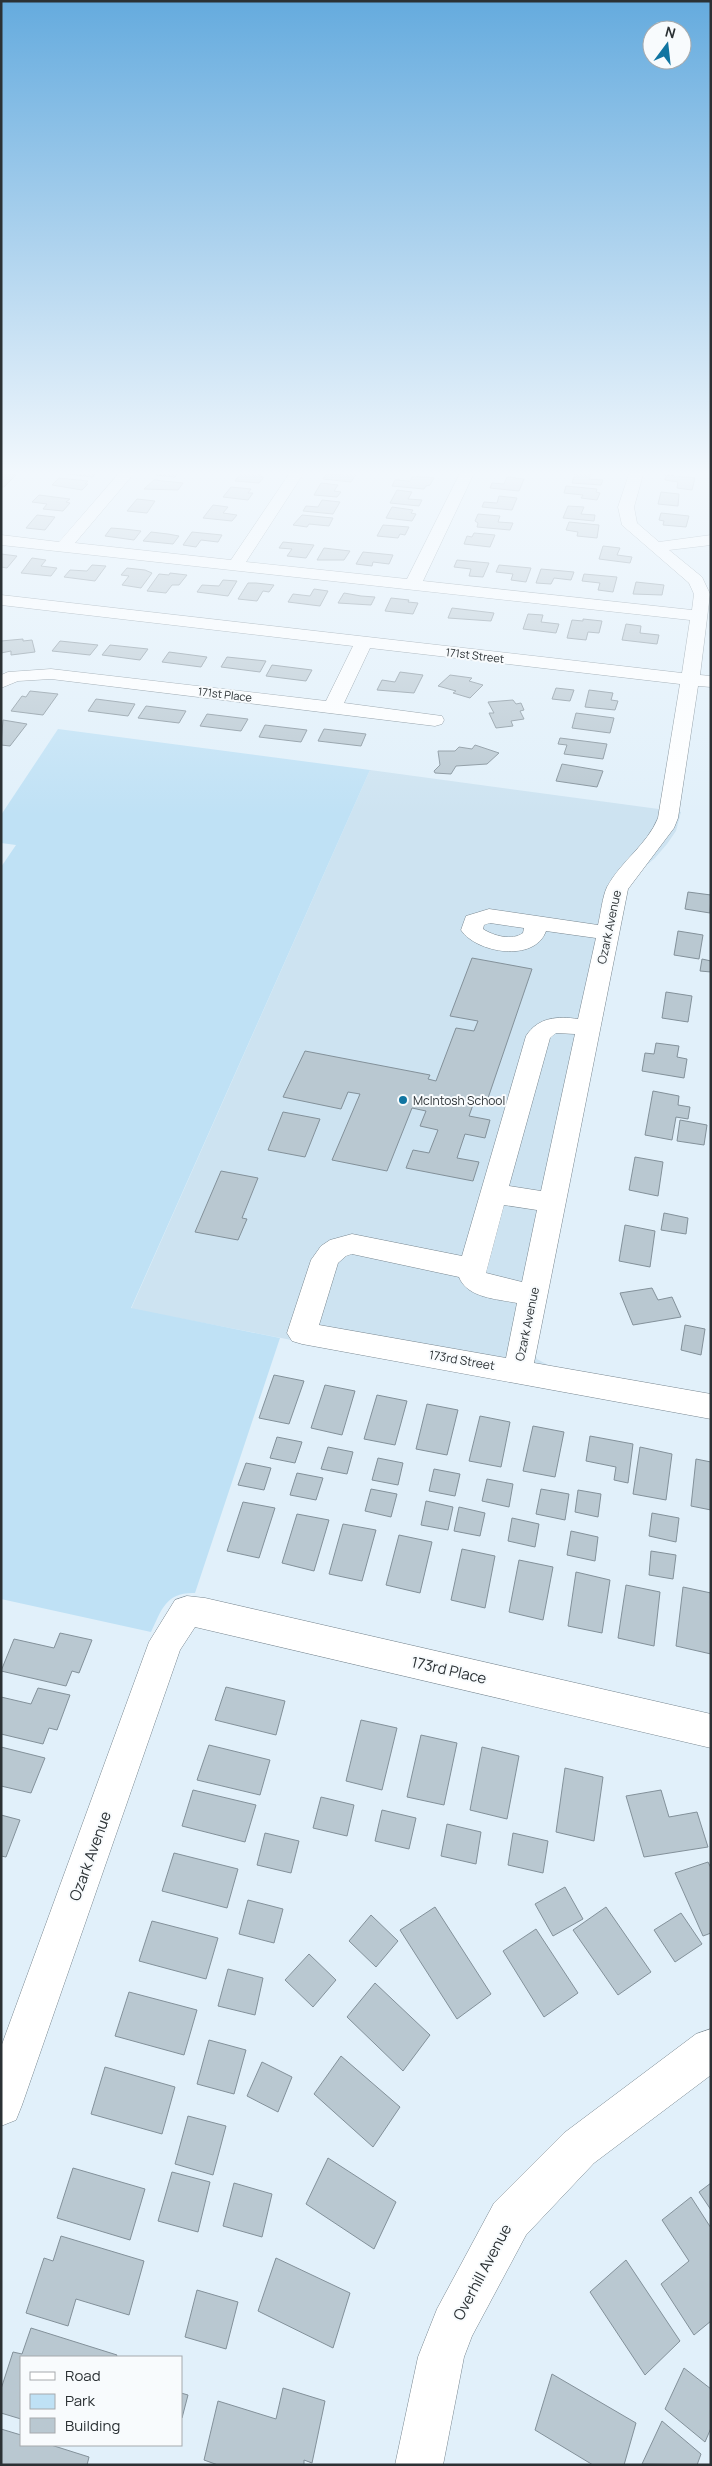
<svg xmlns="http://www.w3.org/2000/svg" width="712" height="2466" font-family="Manrope,sans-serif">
	<rect width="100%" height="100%" fill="#e1f0fa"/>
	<!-- built -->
	<path fill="#cde3f1" d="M370,770L681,812L676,831L667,844L655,858L633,877L625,892L533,1349L537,1359L548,1365L546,1389L131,1309Z"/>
	<!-- green -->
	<path fill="#bfe1f5" d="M58,729L370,770L131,1308L280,1338L195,1593C166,1592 162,1609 151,1632L1,1599V867L16,845L1,843V815Z"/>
	<!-- building -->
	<path fill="#b9c8d1" stroke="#83919a" d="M69,471H98L93,477L66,474Z
		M159,471H196L194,473L179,472L175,477L155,475Z
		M242,471L262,473L260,476L264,477L259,483L235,481Z
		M342,471H358L351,482L323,479L326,474L340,475Z
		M576,471L592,472L589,479L603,480L601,485L572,483Z
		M1,474L16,475L4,487H1Z
		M666,475L695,478L692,490L677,488L678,482L665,480Z
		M413,476L434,478L430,485L426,486L424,489L392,486L395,480L410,481Z
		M507,477L524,479L519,491L490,488L492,483L504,484Z
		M59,478L88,481L85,484H88L82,490L52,485Z
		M154,480L183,483L178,490L144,489Z
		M321,483L338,485L334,491L341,492L337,497L314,495Z
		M566,486L597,489L596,492L600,493L597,500L581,498L583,495L564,493Z
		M231,487L251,489L248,493H253L248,500L223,497Z
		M397,490L412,492L408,499L422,500L419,506L390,503Z
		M661,492L679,494L678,506L658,504Z
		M39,495L70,499L66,502L70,503L63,511L43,509L47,504L32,502Z
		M499,496L517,498L512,510L482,507L484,502L497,503Z
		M137,499L155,501L147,513L127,511Z
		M322,500L340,502L333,514L303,511L306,506L318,507Z
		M213,505L228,507L223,513L237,515L232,521L203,518Z
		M568,506L584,507L581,514L595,515L594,521L563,518Z
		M392,507L413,510L411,513L416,514L412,521L386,518Z
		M661,513L689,516L686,527L663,525L664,521L659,520Z
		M478,514L500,516L498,522L513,523L510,530L477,527L478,523L475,521Z
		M37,515L55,517L45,530L26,528Z
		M302,515L333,518L329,526L309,524L307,527L293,525Z
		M569,522L599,525L597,538L577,536L578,532L566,530Z
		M383,525L409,527L405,535L400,534L398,538L377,536Z
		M111,528L124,529L141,531L134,540L105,536Z
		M151,532L168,534L179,536L173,544L143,541Z
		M192,532L222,535L218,542L201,540L196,547L183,545Z
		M474,533L495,535L490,547L464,544L467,536L472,537Z
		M283,542L314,545L306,558L287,556L292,549L279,548Z
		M603,546L620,548L617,555L632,557L630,563L599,559Z
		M324,548L350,551L344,560H317Z
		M363,552L393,555L389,564L373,562L372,566L356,564Z
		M1,554L17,556L7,568L1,567Z
		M32,558L46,560L41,566L57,568L51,576L21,573Z
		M457,560L489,563L483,577L469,576L471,569L454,567Z
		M92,565L106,566L95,581L64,577L70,570L87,571Z
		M499,565L531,568L526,582L511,580L513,574L496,572Z
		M127,568L145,570L152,573L141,588L122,585L129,576L121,575Z
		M541,569L574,572L571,580L554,578L551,584L536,583Z
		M170,573L187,575L179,585H172L166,593L147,591L159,574L169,575Z
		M584,574L617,577L613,592L598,590L600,583L582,581Z
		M223,580L237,581L228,596L197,592L202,585L219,586Z
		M636,582L664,585L662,595L633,594Z
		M248,583H256L274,585L269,592L263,591L257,601L238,599Z
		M314,589L328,591L320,606L288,602L293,594L310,596Z
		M344,593L361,596L375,597L371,605L338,603Z
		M391,598L409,600L408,602L418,603L413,614L385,611Z
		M452,608L494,613L491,621L448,618Z
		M528,614L543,615L541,622L559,624L556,633L523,629Z
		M583,619L602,621L599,633L588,632L586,640L567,638L572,620L583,621Z
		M626,624L641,626L640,633L659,635L657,644L622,640Z
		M23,639V641L32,640L35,652L11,655V651L1,653V641Z
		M60,641L98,645L90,655L52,651Z
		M110,645L148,649L140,660L102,655Z
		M169,652L207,657L201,667L162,662Z
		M227,657L266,661L260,672L221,667Z
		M272,665L312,670L306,681L266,676Z
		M400,672L423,675L414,693L377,690L382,680L395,682Z
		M450,675L472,678L469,681L483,685L470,698L453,693L456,691L438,686Z
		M556,688L574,690L570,701L552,699Z
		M589,690L613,693L611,700L618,701L615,710L585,707Z
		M30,691L58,694L43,715L11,711L22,696L26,697Z
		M96,699L135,704L128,716L88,711Z
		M513,700L516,704L521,703L524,710L520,711L524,719L511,721L513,726L496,728L489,713H494L488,702Z
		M146,706L186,711L179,723L138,718Z
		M576,713L614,718L610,733L572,728Z
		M207,714L248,719L241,731L200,726Z
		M3,720L27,724L10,746L1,745Z
		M265,725L307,730L301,742L259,737Z
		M324,729L366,734L361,746L318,741Z
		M560,738L607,744L603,759L564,754L567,745L558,744Z
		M475,745L499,753L487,764L456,766L451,774L435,773L434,771L440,765L438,751H455L459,747L472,749Z
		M562,764L603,771L597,787L556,781Z
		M688,892L711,895L710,913L685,909Z
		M678,931L703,935L699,959L674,955Z
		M472,958L532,969L486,1104L474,1102L469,1116L490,1120L485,1138L465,1134L457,1158L479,1162L473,1181L406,1168L413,1150L429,1153L438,1130L420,1126L426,1111L412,1108L387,1171L332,1160L360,1094L348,1092L341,1109L283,1097L305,1051L430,1075L428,1079L436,1081L456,1028L474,1031L478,1021L450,1016Z
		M702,959L711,961V972L700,971Z
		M666,992L692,996L688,1022L662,1018Z
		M656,1043L679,1046L677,1057L687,1059L684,1078L642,1071L645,1053L654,1054Z
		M653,1091L679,1096L678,1105L690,1107L688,1119L676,1117L672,1140L645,1135Z
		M283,1112L320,1119L305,1157L268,1150Z
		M680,1120L707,1125L704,1145L677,1141Z
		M635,1157L663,1162L658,1196L629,1190Z
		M221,1171L258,1178L242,1218L247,1219L238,1240L195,1232Z
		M664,1213L688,1218L686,1234L661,1230Z
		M625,1225L655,1231L650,1267L619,1261Z
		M652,1288L658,1300L672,1297L681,1317L633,1325L620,1293Z
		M685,1325L705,1329L701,1355L681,1350Z
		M274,1375L304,1381L289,1424L259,1418Z
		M325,1385L355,1391L342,1435L311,1428Z
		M377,1395L407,1401L395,1445L364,1439Z
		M427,1404L458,1410L447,1455L416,1449Z
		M480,1416L510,1422L501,1467L469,1461Z
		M533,1426L564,1432L555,1477L523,1471Z
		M590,1436L633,1444L628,1483L614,1480L616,1467L586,1461Z
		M277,1437L302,1442L295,1463L270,1458Z
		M328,1447L353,1452L347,1474L321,1469Z
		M640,1447L672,1454L666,1500L633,1494Z
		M378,1458L403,1463L398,1485L372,1480Z
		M696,1459L711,1462V1510L691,1506Z
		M246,1463L271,1468L264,1490L238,1485Z
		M434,1469L460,1474L455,1496L429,1491Z
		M297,1473L323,1478L316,1500L290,1495Z
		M487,1479L513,1484L509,1507L482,1501Z
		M371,1489L397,1494L391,1517L365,1511Z
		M541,1489L569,1494L565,1520L536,1514Z
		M578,1490L601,1494L598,1517L575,1512Z
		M426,1501L453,1507L448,1530L421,1525Z
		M243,1502L275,1508L259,1558L227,1551Z
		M459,1507L485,1513L480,1536L454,1531Z
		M652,1513L679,1518L676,1542L649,1536Z
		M297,1514L329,1520L314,1571L282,1563Z
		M512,1518L539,1524L535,1547L508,1541Z
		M343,1524L376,1530L362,1581L329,1574Z
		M571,1531L598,1537L595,1561L567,1555Z
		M399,1535L432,1542L420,1593L386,1585Z
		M462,1549L495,1556L485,1608L451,1600Z
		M651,1551L676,1555L673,1579L649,1575Z
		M519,1560L553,1567L543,1620L509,1612Z
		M576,1572L610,1580L602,1633L568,1626Z
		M626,1585L660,1592L654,1646L618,1638Z
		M683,1587L711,1593V1654L676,1646Z
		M60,1633L92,1640L79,1673L72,1671L66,1686L1,1671L14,1639L54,1648Z
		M226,1687L285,1701L276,1735L215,1720Z
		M38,1688L70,1695L57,1730L49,1728L43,1744L1,1734V1697L31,1704Z
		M361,1720L397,1728L382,1790L346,1781Z
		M421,1735L457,1743L444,1805L407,1797Z
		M209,1745L270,1760L260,1795L197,1780Z
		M1,1747L45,1758L31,1793L1,1786Z
		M482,1747L519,1756L507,1819L470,1810Z
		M565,1768L603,1777L594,1841L556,1832Z
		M193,1790L256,1805L245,1842L182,1826Z
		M661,1790L669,1817L697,1812L708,1847L644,1857L626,1796Z
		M321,1797L354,1805L347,1836L313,1828Z
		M382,1810L416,1818L409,1849L375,1841Z
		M1,1815L20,1820L6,1857L1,1856Z
		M447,1824L481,1832L476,1864L441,1856Z
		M265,1833L299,1841L291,1873L257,1865Z
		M513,1833L548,1841L543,1873L508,1865Z
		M174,1853L238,1869L227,1908L162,1891Z
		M708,1862L711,1868V1933L703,1936L675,1873Z
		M565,1887L583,1919L553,1936L535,1904Z
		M248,1900L283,1909L274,1943L239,1934Z
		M435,1907L491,1994L457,2019L400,1930Z
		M606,1907L651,1972L618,1995L573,1930Z
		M681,1913L702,1944L675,1962L654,1930Z
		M371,1915L398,1941L376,1967L349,1941Z
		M152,1921L218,1938L206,1979L139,1961Z
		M536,1929L578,1993L544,2017L503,1951Z
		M309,1954L336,1980L313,2007L285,1980Z
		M228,1969L263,1978L255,2015L218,2006Z
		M375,1983L430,2035L403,2071L347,2017Z
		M129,1992L197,2010L184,2055L115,2036Z
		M209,2040L246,2050L234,2094L197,2084Z
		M341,2056L400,2107L373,2147L314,2094Z
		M262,2062L292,2077L278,2112L247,2096Z
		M105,2067L175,2087L162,2134L91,2114Z
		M188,2116L226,2126L213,2175L175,2164Z
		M328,2158L396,2202L374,2249L306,2204Z
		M73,2168L145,2189L130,2240L57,2218Z
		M172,2172L210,2182L198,2232L158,2221Z
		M234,2183L272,2194L262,2237L223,2226Z
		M711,2183V2210L699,2192Z
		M691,2197L711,2228V2321L694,2335L661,2284L689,2261L662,2220Z
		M61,2236L144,2261L129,2315L76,2299L68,2326L26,2313L44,2258L53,2261Z
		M276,2258L350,2293L333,2348L258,2311Z
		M626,2260L680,2341L645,2375L590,2292Z
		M197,2290L238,2302L226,2349L185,2337Z
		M31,2328L117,2355L116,2357H21V2419L1,2413V2389L13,2352L22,2354Z
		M684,2368L711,2389V2428L705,2442L665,2409Z
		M552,2374L636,2423L624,2465H593L535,2430Z
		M283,2388L325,2401L312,2463L304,2460V2465H218L204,2460L218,2401L276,2419Z
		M181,2393L188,2395L182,2418H181Z
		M662,2421L701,2454L697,2465L642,2464Z
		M1,2429L21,2435V2445H51L89,2457L87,2465H1Z"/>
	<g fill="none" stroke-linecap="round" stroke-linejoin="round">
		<defs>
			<path id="minor" d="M121,471H136L75,543L231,560L291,471H305L246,562L407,579L461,471H475L423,581L692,610L694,594L689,583L622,525L618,507L630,471H644L634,507L637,523L659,542L711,535V545L669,550L702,577L710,594L700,675L711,676V687L698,686L678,818L674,828L628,889L534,1363L711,1394V1419L302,1344L292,1341L287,1333L311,1260L321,1246L330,1240L352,1234L462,1256L526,1036C538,1017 558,1016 578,1019L596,938L546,931C535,963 476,953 461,930L466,916L489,909L598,925C601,913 602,898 607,887C621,861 647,845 658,818L680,684L370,648L344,703L442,716L444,720L442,724L435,726L51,679L18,681L1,688V675L8,672L51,669L326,701L353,646L1,605V595L682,673L690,620L1,545V535L59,542ZM490,923L524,928L523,933C512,941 494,936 483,929L484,925ZM556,1033L575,1034L541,1191L509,1186L550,1038ZM504,1205L537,1210L522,1282L486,1273ZM352,1254L459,1277C467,1298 497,1299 517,1303L506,1358L319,1325L338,1263L346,1256Z
				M187,1596L205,1598L711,1714V1748L195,1627L180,1650L22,2105L16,2120L1,2126V2047L149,1642L175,1600Z
				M711,2029V2075L594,2163L526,2235L472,2336L464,2357L443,2465H395L418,2357L437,2309L494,2203L564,2133L696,2034Z"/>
		</defs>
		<!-- minor casing -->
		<use href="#minor" stroke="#798790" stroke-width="1"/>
		<!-- minor -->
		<use href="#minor" fill="#fff" fill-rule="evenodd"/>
	</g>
	<!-- sky -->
	<linearGradient id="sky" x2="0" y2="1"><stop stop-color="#65abde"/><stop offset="0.58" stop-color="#f2f8fd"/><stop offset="1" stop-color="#f2f8fd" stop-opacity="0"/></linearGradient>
	<rect width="712" height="816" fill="url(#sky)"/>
	<!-- markers -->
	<circle fill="#1175a1" stroke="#f8fbfd" stroke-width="2" cx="403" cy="1100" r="5"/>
	<g text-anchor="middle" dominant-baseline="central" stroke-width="4" stroke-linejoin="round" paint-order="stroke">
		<!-- far-street labels -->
		<g font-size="11" fill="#2b3134" stroke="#f8fbfd">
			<text transform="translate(475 655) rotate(7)">171st Street</text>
			<text transform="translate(225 694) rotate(7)">171st Place</text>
		</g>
		<!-- street labels -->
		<g font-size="12" fill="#2b3134" stroke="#f8fbfd">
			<text transform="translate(609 927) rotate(-78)">Ozark Avenue</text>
			<text transform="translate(527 1324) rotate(-78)">Ozark Avenue</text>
			<text transform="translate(462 1360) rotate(10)">173rd Street</text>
		</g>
		<!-- poi labels -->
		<g font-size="12" fill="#2b3134" stroke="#f8fbfd" text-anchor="start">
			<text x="413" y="1100">McIntosh School</text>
		</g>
		<!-- near-street labels -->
		<g font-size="15" fill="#2b3134" stroke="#f8fbfd">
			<text transform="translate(449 1670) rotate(13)">173rd Place</text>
			<text transform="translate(90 1856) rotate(-70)">Ozark Avenue</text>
			<text transform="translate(482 2272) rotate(-62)">Overhill Avenue</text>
		</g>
	</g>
	<!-- border -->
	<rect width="712" height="2466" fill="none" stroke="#2b3134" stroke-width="5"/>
	<!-- legend -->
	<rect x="20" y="2356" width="162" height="90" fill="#f8fbfd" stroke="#a6aaad"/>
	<rect x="30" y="2372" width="25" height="8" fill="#ffffff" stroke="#a6aaad"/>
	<text x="65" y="2381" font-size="15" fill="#2b3134">Road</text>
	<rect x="30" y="2394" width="25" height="15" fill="#bfe1f5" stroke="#a6aaad"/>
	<text x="65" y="2406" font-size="15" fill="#2b3134">Park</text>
	<rect x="30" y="2418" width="25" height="15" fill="#b9c8d1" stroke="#a6aaad"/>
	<text x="65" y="2431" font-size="15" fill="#2b3134">Building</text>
	<!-- north arrow -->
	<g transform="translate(667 45) rotate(15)"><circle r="24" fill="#f8fbfd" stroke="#a6aaad"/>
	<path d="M0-4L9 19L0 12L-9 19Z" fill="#1175a1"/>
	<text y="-8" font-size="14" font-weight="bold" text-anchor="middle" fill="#2b3134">N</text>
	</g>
</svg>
